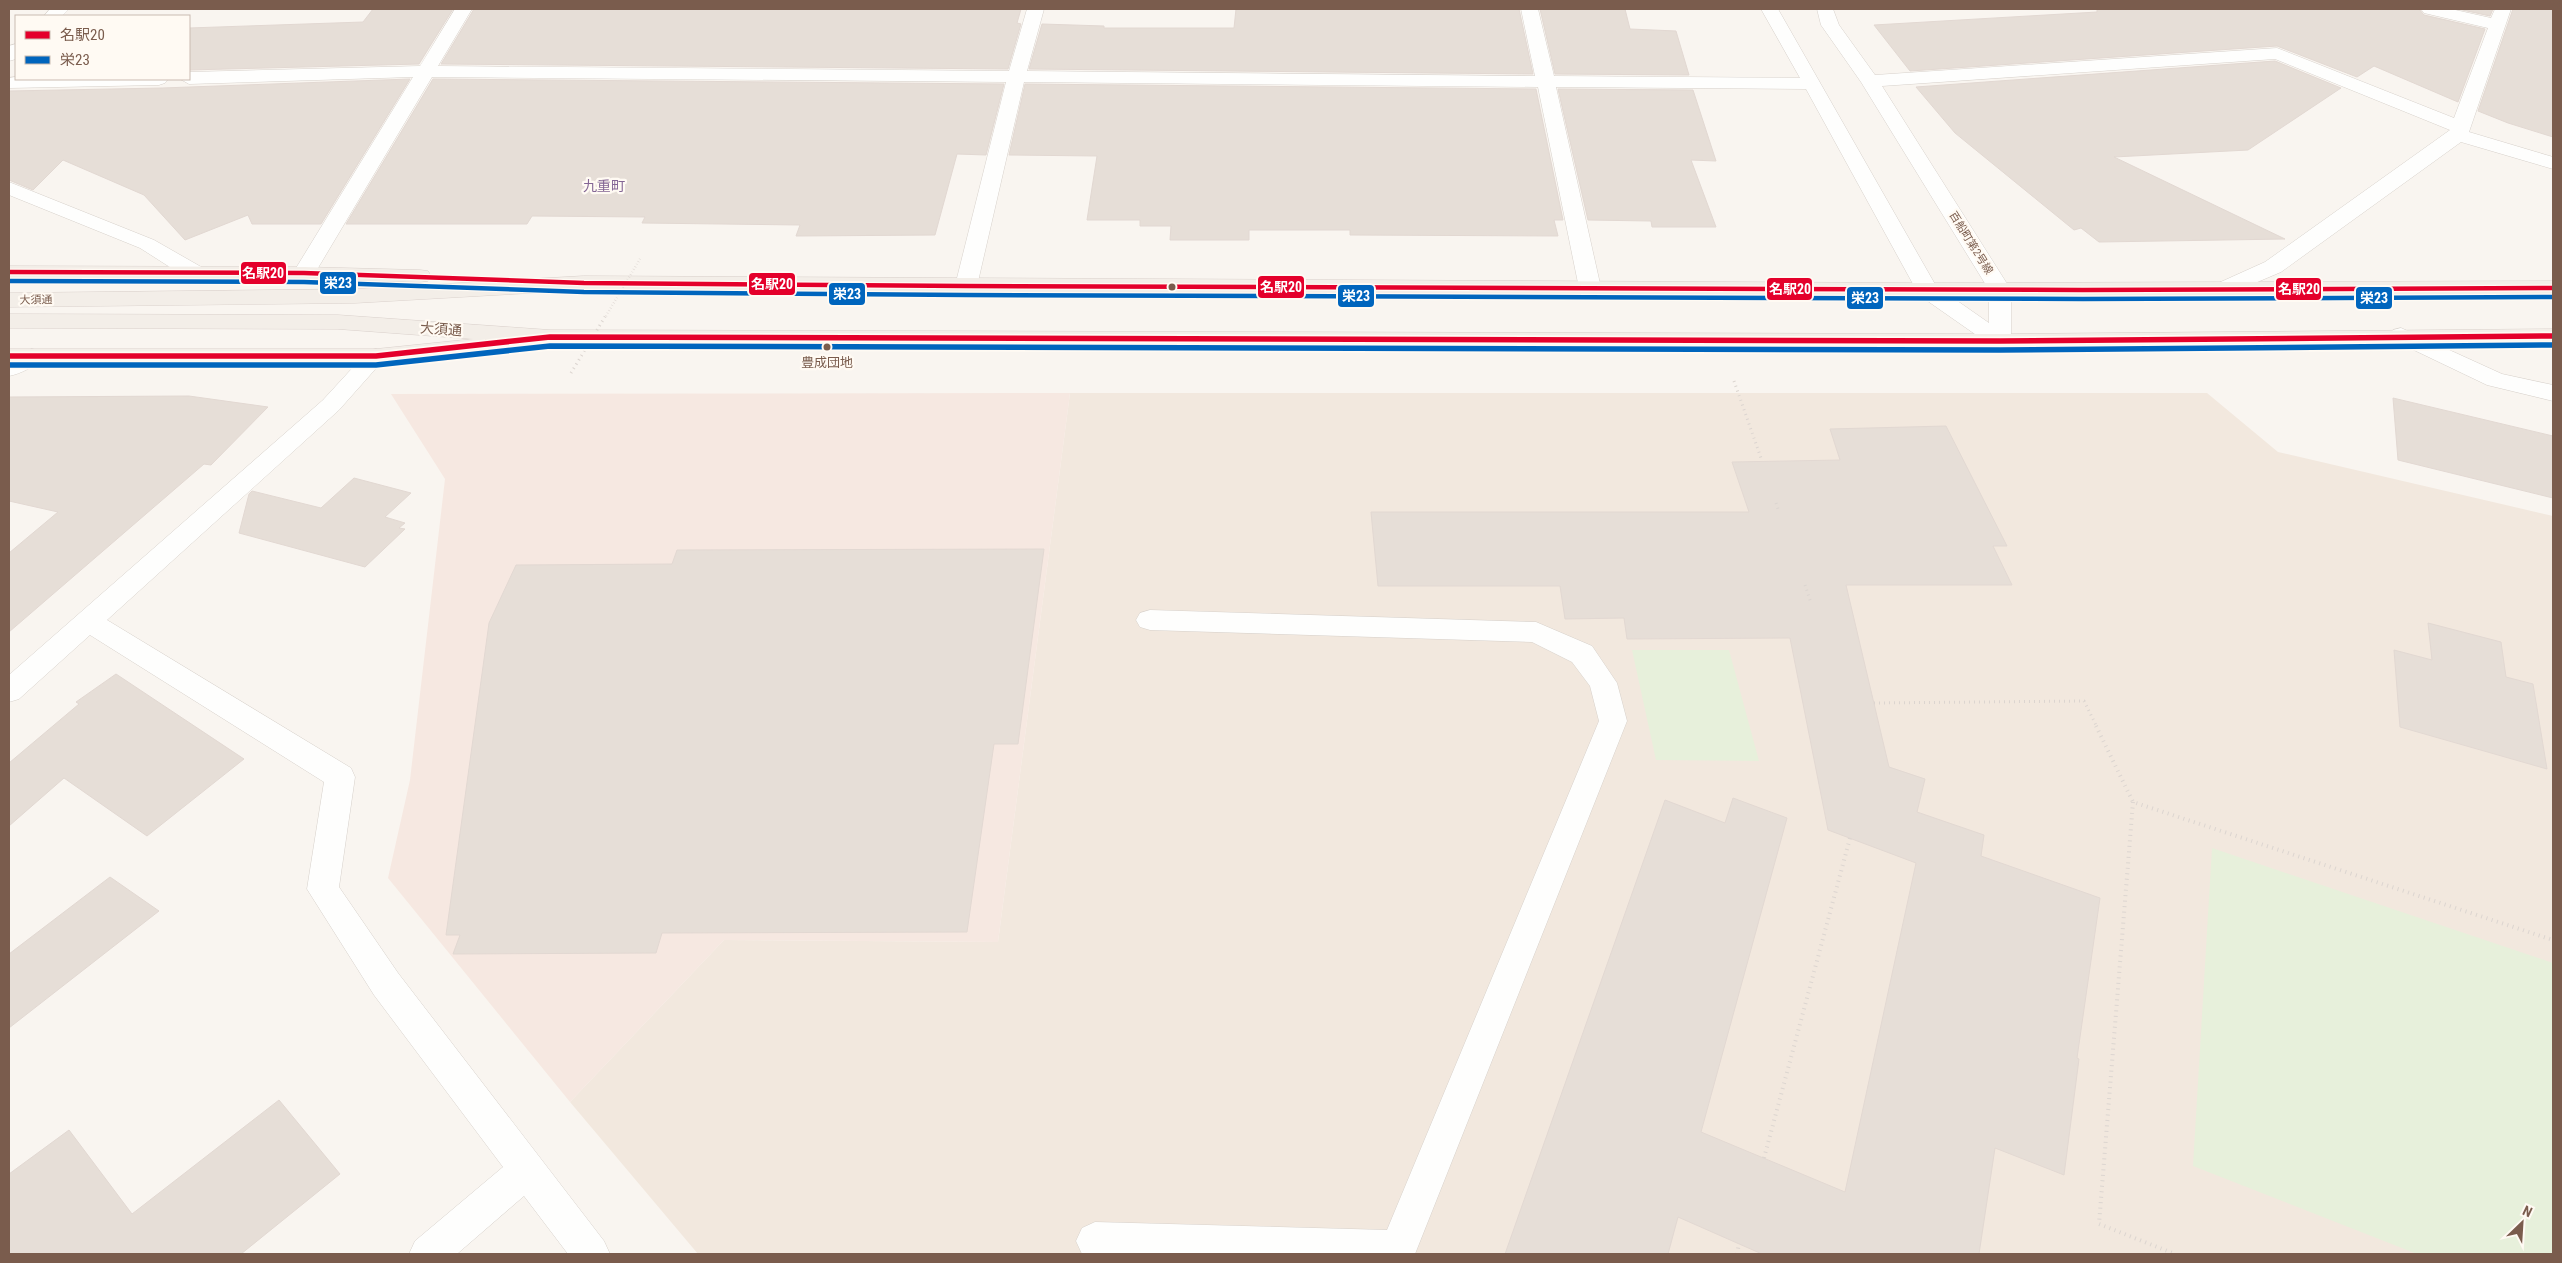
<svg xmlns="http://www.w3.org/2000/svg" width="2562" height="1263" font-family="'Roboto Condensed','Noto Sans JP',sans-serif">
	<rect width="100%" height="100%" fill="#f9f5f0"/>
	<!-- residential -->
	<path fill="#f2e8de" d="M1070,393H2207L2278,452L2553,516V1254H698L570,1102L724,940L998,942Z"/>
	<!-- commercial -->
	<path fill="#f6e8e1" d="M1070,393L998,942L724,940L570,1102L388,878L410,780L445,479L391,394Z"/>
	<!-- green -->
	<path fill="#e7f0db" d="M1632,650H1729L1759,761L1656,760Z
		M2212,848L2553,963V1254H2417L2193,1166Z"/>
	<!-- building -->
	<path fill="#e6ded7" stroke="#e2d8d2" d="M373,9H453L419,64L189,70V28L363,22Z
		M474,9H1021L1017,23L1021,24L1008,69L441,64Z
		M1236,9H1519L1533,74L1029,69L1042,24L1104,26V28H1234Z
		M1540,9H1625L1630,29L1676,31L1689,75L1555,74Z
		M2097,9H2419L2424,15L2485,29L2458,102L2374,66L2357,77L2277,46L1910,71L1874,25L2097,12Z
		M2458,9H2493L2490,16Z
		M2513,9H2553V137L2508,123L2478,111Z
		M2275,61L2341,88L2248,150L2114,157L2285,239L2099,242L2081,228L2074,230L1955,133L1916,87Z
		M410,79L321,224H252L248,215L185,240L144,195L63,160L33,190L9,180V91L162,88Z
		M433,79L1004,84L986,155L957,154L935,235L796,236L800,225L642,223L645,217L532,216L527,224H346Z
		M1025,84L1536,89L1563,220H1554L1558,236L1350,235V230H1249V240H1170L1171,226H1140V220H1087L1097,156L1009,155Z
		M1558,89L1693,90L1716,161L1691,160L1716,227H1652L1651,221L1588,220Z
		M189,396L268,407L211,465L204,464L9,632V553L58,512L9,501V397Z
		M2393,398L2553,436V498L2398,460Z
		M1946,426L2007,546H1993L2012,585H1846L1889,767L1925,779L1917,812L1984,835L1981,856L2100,898L2077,1058L2079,1059L2064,1175L1995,1148L1979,1254H1762L1678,1217L1668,1254H1505L1665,800L1725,823L1733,798L1787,818L1701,1132L1845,1192L1916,863L1828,830L1790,638L1627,639L1624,618L1565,619L1560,586H1378L1371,512H1749L1732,462L1840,460L1830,429Z
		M354,478L411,493L385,517L405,523L399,528L405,529L365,567L239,533L249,494L252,491L321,508Z
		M1044,549L1018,744H994L967,932L662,933L656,953L453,954L460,935H446L489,623L516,565L672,564L677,550Z
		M2428,623L2501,642L2506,677L2533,684L2547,769L2400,727L2394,650L2432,660Z
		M116,674L244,759L147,836L64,778L9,826V763L79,704L76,702Z
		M110,877L159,911L9,1028V954Z
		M279,1100L340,1174L241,1254H9V1174L69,1130L132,1214Z"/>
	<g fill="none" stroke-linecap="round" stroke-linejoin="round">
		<defs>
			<path id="minor" d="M50,9H69L62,16H44Z
				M455,9H472L438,66L1009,71L1027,9H1044L1027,71L1535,76L1521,9H1538L1554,76L1800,78L1761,9H1778L1936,286L1989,323V290L1861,82L1821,25L1817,9H1833L1839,25L1875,75L2277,48L2454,118L2488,28L2424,13L2421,9H2451L2491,18L2495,9H2511L2469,132L2553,157V169L2461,142L2281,272L2222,297L2214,295L2211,290L2214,285L2265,262L2450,130L2275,59L1882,86L2011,290V341L2008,346L2000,348L1992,346L1919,295L1806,89L1556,87L1601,288L1598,293L1590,295L1582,293L1579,288L1538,87L1024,82L977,286L974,291L966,293L958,291L955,286L1006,82L432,77L315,273L312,278L304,279L296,278L293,273L413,77L189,84L180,79H189V72L420,66Z
				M16,44V59L9,61V46Z
				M16,77V79H168L165,83L159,85L9,88V78Z
				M9,182L154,240L203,268L206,273L203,278L195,279L187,278L140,248L9,195Z
				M2401,328L2502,374L2553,385V401L2487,385L2393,340L2390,335L2393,330Z
				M32,349L40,351L43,356C37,366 20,374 9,376V359Z
				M376,349L384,351L387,356L339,410L107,620L351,768L355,777L339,887L398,973L604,1241L610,1254H568L524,1196L457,1254H409L415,1241L503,1167L374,995L307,889L324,782L90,635L19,699L9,702V675L323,400L368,351Z
				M1150,610L1536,622L1592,646L1617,683L1627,721L1415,1254H1082L1076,1241L1082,1228L1095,1222L1387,1230L1599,721L1590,686L1572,662L1532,642L1150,630L1140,627L1136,620L1140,613Z"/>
			<path id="major" d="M9,266L304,267L420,270L428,271L431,276L428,281L420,282L304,279L9,278Z
				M584,276L1927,283L2553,281V294L1927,297L584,290L355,303L9,307V293L355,289Z
				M9,314L338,315L550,330L2000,334L2553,329V343L2000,348L550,344L485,339L490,345L487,350L479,352L376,363H9V349H376L473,339L338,329L9,328Z"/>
		</defs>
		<!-- minor casing -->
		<use href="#minor" stroke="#d7d1cb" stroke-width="1"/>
		<!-- major casing -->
		<use href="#major" stroke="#dad1cc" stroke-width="1"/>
		<!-- path-far1 -->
		<path stroke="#dcd5d0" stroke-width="3" stroke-dasharray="1 4" stroke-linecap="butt" d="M1734,381L1762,461
			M1776,503L1779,512
			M1805,585L1811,603
			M1874,703L2084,701L2097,727"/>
		<!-- path -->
		<path stroke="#dcd5d0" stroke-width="4" stroke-dasharray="1 4.5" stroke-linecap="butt" d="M2096,726L2133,802L2553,940
			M2133,802L2099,1224L2175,1254
			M1764,1158L1850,838
			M1737,1254L1739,1244"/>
		<!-- minor -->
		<use href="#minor" fill="#fefefd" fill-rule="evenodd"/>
		<!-- major -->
		<use href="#major" fill="#f3eee8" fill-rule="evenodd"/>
		<!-- path-bridge-far1 -->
		<path stroke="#dcd5d0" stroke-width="2.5" stroke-dasharray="0.5 2.5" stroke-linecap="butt" d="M606,316L640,259"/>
		<!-- path-bridge -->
		<path stroke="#dcd5d0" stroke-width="3" stroke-dasharray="1 4" stroke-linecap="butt" d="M571,373L606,315"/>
		<defs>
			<path id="bus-1-far1" d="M9,272L304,273L584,283L966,286L2083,290L2553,288"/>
			<path id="bus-1" d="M9,356H376L550,337L2000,341L2553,336"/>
			<path id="bus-2-far1" d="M9,281L304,282L584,292L966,295L2083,299L2553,297"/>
			<path id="bus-2" d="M9,365H376L550,346L2000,350L2553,345"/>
		</defs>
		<!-- bus-1-far1 casing -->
		<use href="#bus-1-far1" stroke="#fffaf3" stroke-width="7"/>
		<!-- bus-1 casing -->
		<use href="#bus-1" stroke="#fffaf3" stroke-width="9"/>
		<!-- bus-2-far1 casing -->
		<use href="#bus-2-far1" stroke="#fffaf3" stroke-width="7"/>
		<!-- bus-2 casing -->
		<use href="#bus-2" stroke="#fffaf3" stroke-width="9"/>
		<!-- bus-1-far1 -->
		<use href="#bus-1-far1" stroke="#e4002b" stroke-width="4.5"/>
		<!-- bus-1 -->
		<use href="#bus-1" stroke="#e4002b" stroke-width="5.5"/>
		<!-- bus-2-far1 -->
		<use href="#bus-2-far1" stroke="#0065bd" stroke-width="4.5"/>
		<!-- bus-2 -->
		<use href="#bus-2" stroke="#0065bd" stroke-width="5.5"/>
	</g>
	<!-- markers -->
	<g fill="#7a5c4d" stroke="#fffaf3" stroke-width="2">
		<circle cx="1172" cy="287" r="4.5"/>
		<circle cx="827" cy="347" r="4.5"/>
	</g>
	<g text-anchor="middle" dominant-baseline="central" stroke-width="4.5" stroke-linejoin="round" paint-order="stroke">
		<!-- far-street labels -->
		<g font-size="11" fill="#7a5c4d" stroke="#fffaf3">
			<text transform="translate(1971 243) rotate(58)">百船町第2号線</text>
			<text transform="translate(36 300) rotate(-1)">大須通</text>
		</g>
		<!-- bus labels -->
		<g font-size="13" fill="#7a5c4d" stroke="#fffaf3">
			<text x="827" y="362">豊成団地</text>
		</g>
		<!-- far-quarter labels -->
		<g font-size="14" fill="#846695" stroke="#fffaf3">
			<text x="604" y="186">九重町</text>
		</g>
		<!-- street labels -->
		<g font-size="14" fill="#7a5c4d" stroke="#fffaf3">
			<text transform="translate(441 329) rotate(4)">大須通</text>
		</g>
	</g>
	<g stroke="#fffaf3" stroke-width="2">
		<rect x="240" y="261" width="47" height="24" rx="5" fill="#e4002b"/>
		<rect x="319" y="271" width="38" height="24" rx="5" fill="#0065bd"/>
		<rect x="748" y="272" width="48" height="24" rx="5" fill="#e4002b"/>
		<rect x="1257" y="275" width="48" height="24" rx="5" fill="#e4002b"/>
		<rect x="1766" y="277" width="47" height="24" rx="5" fill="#e4002b"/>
		<rect x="2275" y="277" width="47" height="24" rx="5" fill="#e4002b"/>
		<rect x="828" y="282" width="38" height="24" rx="5" fill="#0065bd"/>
		<rect x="1337" y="284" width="38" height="24" rx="5" fill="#0065bd"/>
		<rect x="2355" y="286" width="38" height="24" rx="5" fill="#0065bd"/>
		<rect x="1846" y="286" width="38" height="24" rx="5" fill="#0065bd"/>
	</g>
	<g font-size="14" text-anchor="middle" font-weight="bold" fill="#fff">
		<text x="263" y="278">名駅20</text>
		<text x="338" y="288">栄23</text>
		<text x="772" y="289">名駅20</text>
		<text x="1281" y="292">名駅20</text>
		<text x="1790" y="294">名駅20</text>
		<text x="2299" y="294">名駅20</text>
		<text x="847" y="299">栄23</text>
		<text x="1356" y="301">栄23</text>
		<text x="2374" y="303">栄23</text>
		<text x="1865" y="303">栄23</text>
	</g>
	<!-- border -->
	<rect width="2562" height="1263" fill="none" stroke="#7a5c4d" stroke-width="20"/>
	<!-- legend -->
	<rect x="15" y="15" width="175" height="65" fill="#fffaf3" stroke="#cabbb1"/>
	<rect x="25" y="31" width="25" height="8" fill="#e4002b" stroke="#cabbb1"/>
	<text x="60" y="40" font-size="15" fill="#7a5c4d">名駅20</text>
	<rect x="25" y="56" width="25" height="8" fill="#0065bd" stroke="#cabbb1"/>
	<text x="60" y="65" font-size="15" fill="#7a5c4d">栄23</text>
	<!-- north arrow -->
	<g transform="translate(2522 1223) rotate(25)" stroke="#fffaf3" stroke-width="4" paint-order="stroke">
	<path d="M0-4L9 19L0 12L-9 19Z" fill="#7a5c4d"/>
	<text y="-8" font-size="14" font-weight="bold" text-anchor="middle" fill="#7a5c4d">N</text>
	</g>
</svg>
